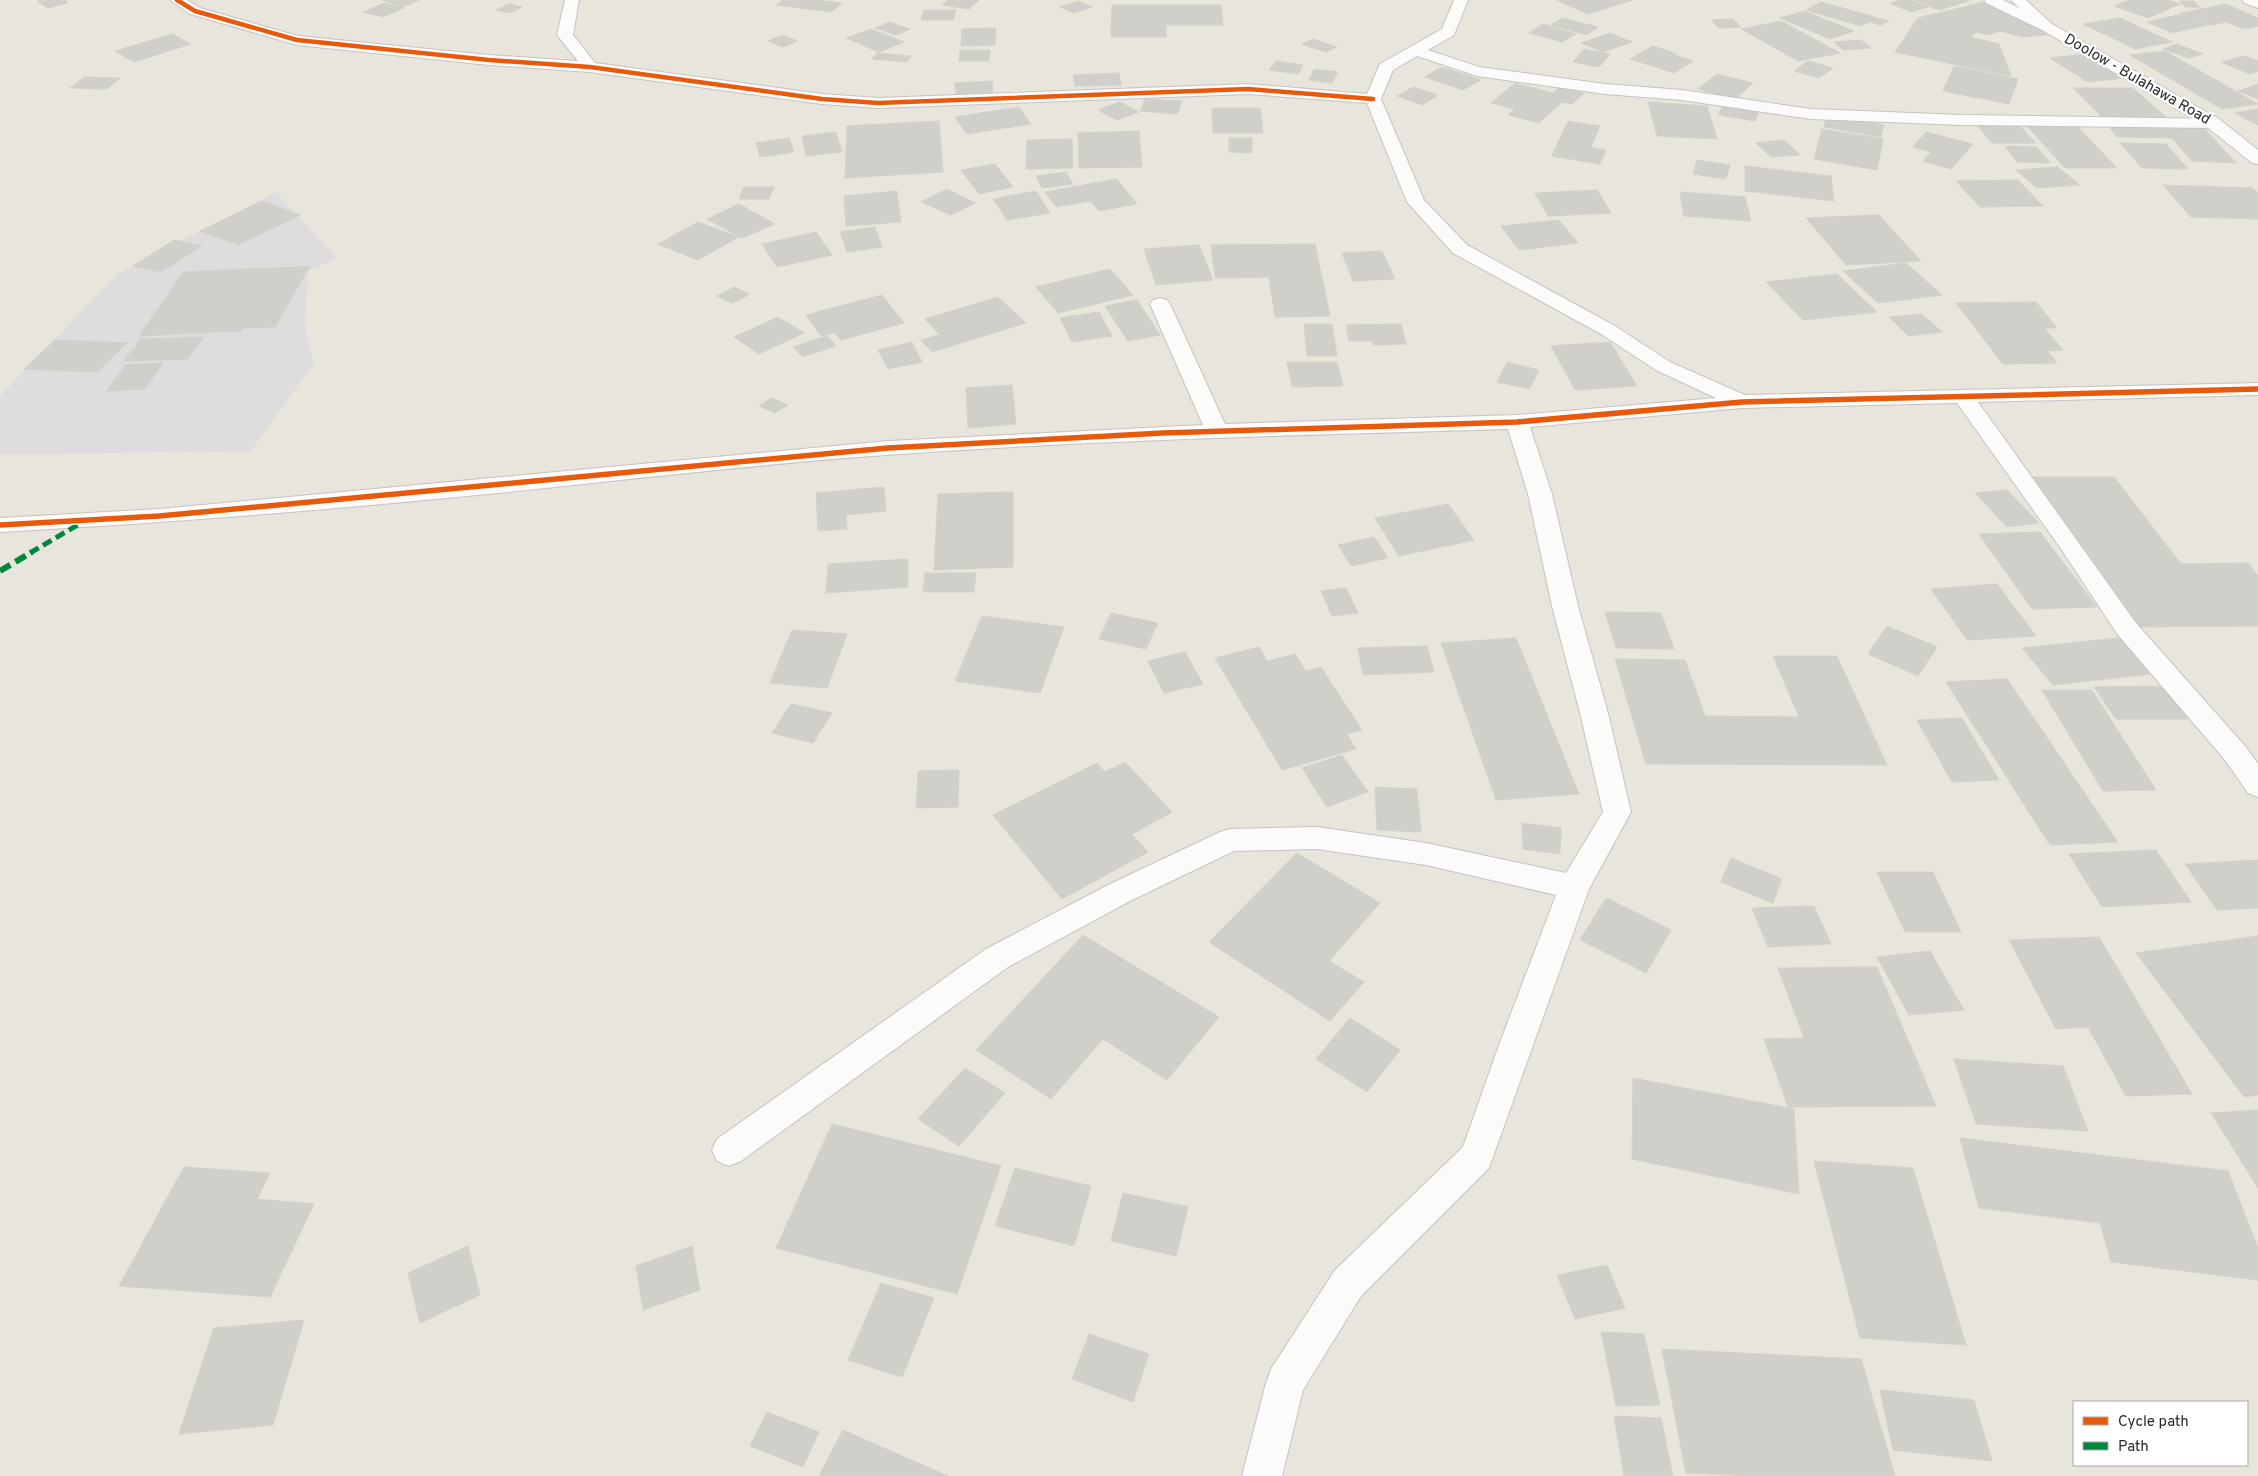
<svg xmlns="http://www.w3.org/2000/svg" width="2258" height="1476" font-family="Overpass,sans-serif">
	<rect width="100%" height="100%" fill="#e8e5dd"/>
	<!-- industrial -->
	<path fill="#dfdcdd" d="M276,192L337,259L308,270L305,328L314,363L251,451L0,455V396L119,273Z"/>
	<!-- building -->
	<path fill="#d0cfc9" stroke="#d3d1ca" d="M65,0L68,3L47,8L37,1Z
		M382,0H419L403,7Z
		M782,0H818L842,3L831,12L776,5Z
		M948,0H979L969,9L942,5Z
		M1556,0H1633L1588,14Z
		M1900,0H1911L1928,7L1911,12L1890,3Z
		M1915,0H1966L1969,1L1939,10Z
		M2130,0H2167L2180,4L2148,18L2114,6Z
		M1078,1L1092,7L1074,13L1060,7Z
		M2179,1H2194L2200,7H2185Z
		M1821,2L1889,21L1881,25L1869,22L1861,26L1806,10Z
		M1984,2L2057,34L2022,37L2000,31L1988,35L1976,32L1970,37L1999,44L2011,76L1895,52L1918,18Z
		M384,3L404,8L383,17L363,12Z
		M509,4L522,7L510,13L496,10Z
		M2226,4L2258,18V26L2244,29L2227,22L2210,25L2181,13Z
		M1112,5H1221L1223,25H1166V37H1111Z
		M924,10H956L953,20H921Z
		M1804,11L1854,31L1830,39L1780,18Z
		M2182,14L2207,25L2172,33L2147,22Z
		M1562,18L1598,27L1587,35L1551,25Z
		M2120,18L2172,42L2135,49L2083,24Z
		M1733,19L1741,27L1719,28L1711,20Z
		M1781,21L1840,53L1798,61L1741,29Z
		M889,22L910,29L896,35L875,28Z
		M1543,24L1576,34L1562,42L1529,33Z
		M996,28L995,45L961,46L962,29Z
		M871,29L904,42L879,52L846,38Z
		M1610,33L1632,42L1603,52L1581,43Z
		M172,34L191,44L134,62L115,51Z
		M782,35L798,41L783,47L768,41Z
		M1313,39L1337,47L1326,52L1302,44Z
		M1861,40L1871,48L1843,50L1834,42Z
		M2177,44L2203,54L2189,58L2163,49Z
		M1653,46L1675,53L1672,54L1693,61L1674,73L1630,59Z
		M1584,49L1610,54L1599,67L1573,62Z
		M960,50H990L989,61H959Z
		M2165,51L2258,104L2222,109L2130,55Z
		M877,53L911,56L907,62L872,59Z
		M2086,54L2125,78L2088,82L2050,58Z
		M2244,56L2258,61V71L2250,74L2221,62Z
		M1276,61L1303,65L1298,74L1269,70Z
		M1808,61L1833,68L1819,78L1794,71Z
		M1954,66L2018,79L2009,104L1943,91Z
		M1442,67L1481,80L1463,90L1425,77Z
		M1314,69L1338,72L1332,83L1309,80Z
		M1119,73L1121,85L1075,86L1073,75Z
		M1717,74L1753,83L1735,99L1698,89Z
		M84,77L120,78L107,89L70,88Z
		M992,81L993,92L956,94L955,83Z
		M1515,83L1553,93L1560,87L1584,93L1572,104L1562,102L1539,123L1508,115L1515,109L1491,103Z
		M2258,84V99L2238,91Z
		M1413,87L1438,95L1422,105L1397,96Z
		M2073,88H2133L2167,118H2103Z
		M1145,99L1182,101L1177,114L1140,111Z
		M1120,102L1139,112L1117,120L1098,110Z
		M1648,102L1707,106L1717,139L1657,136Z
		M1723,105L1759,111L1755,121L1718,115Z
		M1019,107L1031,124L967,134L955,117Z
		M1212,108H1260L1263,133H1213Z
		M2258,109V125L2235,113Z
		M1827,116L1884,125L1881,137L1824,127Z
		M939,121L943,172L845,178L847,126Z
		M1568,121L1600,126L1591,147L1606,150L1600,164L1552,156Z
		M2105,122L2201,125L2236,163L2192,161L2172,138L2117,137Z
		M1976,124L2019,125L2036,143H1992Z
		M2026,125H2076L2117,168H2065Z
		M1822,129L1883,139L1877,170L1814,159Z
		M1139,131L1142,167L1079,168L1078,133Z
		M836,132L842,152L806,156L802,136Z
		M1926,132L1973,144L1951,169L1923,161L1931,152L1913,147Z
		M789,138L794,152L760,157L756,143Z
		M1229,138H1252V153L1229,152Z
		M1072,139L1073,168L1026,169L1027,140Z
		M1784,140L1800,155L1771,157L1756,143Z
		M2120,143L2166,144L2188,169L2142,168Z
		M2005,146L2037,147L2050,163L2017,162Z
		M1697,160L1730,165L1726,179L1693,174Z
		M995,164L1013,187L979,194L961,170Z
		M1745,166L1831,176L1834,201L1745,191Z
		M2058,167L2080,185L2037,188L2016,170Z
		M1066,172L1073,184L1042,188L1036,176Z
		M1117,179L1137,204L1099,211L1090,201L1056,207L1045,192Z
		M2018,180L2043,206L1980,207L1956,181Z
		M2163,185L2252,188L2258,193V219L2191,217Z
		M744,187H774L769,199H739Z
		M947,189L975,203L951,215L921,202Z
		M1597,190L1611,213L1548,216L1535,193Z
		M897,191L901,222L846,226L844,196Z
		M1036,191L1050,213L1007,220L993,199Z
		M1680,192L1745,197L1751,221L1684,216Z
		M262,201L300,215L238,245L200,231Z
		M739,204L775,224L742,238L707,219Z
		M1879,215L1921,261L1846,265L1806,218Z
		M1559,220L1578,243L1519,250L1501,226Z
		M698,222L739,237L698,260L658,244Z
		M875,227L882,247L847,252L840,232Z
		M816,232L832,255L777,267L762,244Z
		M174,240L202,246L161,272L133,266Z
		M1315,244L1330,316L1275,317L1269,277L1215,278L1211,245Z
		M1199,245L1213,280L1156,285L1144,249Z
		M1382,251L1395,279L1353,281L1342,253Z
		M1906,263L1942,295L1878,303L1843,271Z
		M310,266L275,327L243,328L241,331L139,336L183,272Z
		M1110,269L1133,295L1058,313L1036,287Z
		M1837,274L1877,312L1803,320L1766,282Z
		M734,287L750,294L733,303L717,296Z
		M882,295L904,323L841,340L835,333L821,336L806,315Z
		M998,297L1026,323L932,352L921,340L940,335L925,319Z
		M1137,300L1160,335L1128,341L1105,306Z
		M2036,302L2057,328H2044L2063,350L2047,351L2057,363L2003,364L1956,303Z
		M1099,312L1112,336L1072,342L1060,318Z
		M1922,314L1942,332L1908,336L1889,317Z
		M778,317L804,333L759,354L734,337Z
		M1304,324H1332L1337,356H1307Z
		M1401,324L1406,344L1373,345L1372,341H1349L1346,325Z
		M827,336L836,346L803,357L793,347Z
		M204,337L188,359L124,361L141,339Z
		M55,340L127,343L97,372L24,369Z
		M912,342L922,362L888,369L878,350Z
		M1610,342L1637,386L1575,390L1551,346Z
		M1287,362H1337L1343,386L1292,387Z
		M1507,362L1539,370L1529,389L1497,382Z
		M163,363L145,389L107,391L125,365Z
		M1012,385L1016,424L968,428L966,388Z
		M772,398L788,405L775,413L759,406Z
		M2031,477H2114L2181,564L2248,563L2258,576V626L2136,627Z
		M884,487L886,511L846,515L847,529L818,531L816,493Z
		M2007,490L2039,523L2007,527L1975,493Z
		M1013,492V567L934,570L938,494Z
		M1448,504L1474,540L1399,556L1375,518Z
		M2040,532L2097,607L2032,609L1979,534Z
		M1374,537L1388,558L1351,566L1338,545Z
		M908,559V587L826,593L828,564Z
		M925,573H976L974,592H923Z
		M1997,584L2036,636L1967,640L1931,589Z
		M1346,588L1358,613L1332,616L1321,591Z
		M1605,612L1661,613L1674,649L1616,648Z
		M1111,613L1158,623L1146,649L1099,639Z
		M982,616L1064,627L1040,693L955,681Z
		M1887,626L1937,647L1918,676L1868,654Z
		M792,630L847,634L827,688L770,683Z
		M2127,637L2160,673L2053,685L2022,648Z
		M1516,638L1579,794L1496,800L1441,643Z
		M1427,646L1434,672L1363,675L1358,648Z
		M1259,647L1267,661L1295,654L1306,671L1321,667L1362,730L1347,734L1356,749L1282,770L1215,658Z
		M1185,652L1203,684L1164,693L1148,661Z
		M1773,656H1837L1887,765L1646,764L1615,659L1685,660L1705,716L1799,717Z
		M2007,679L2118,842L2050,845L1946,682Z
		M2164,686L2187,719H2116L2094,687Z
		M2042,690H2092L2156,790L2103,791Z
		M791,704L832,713L813,743L772,733Z
		M1962,718L1999,780L1952,782L1917,720Z
		M1342,755L1368,792L1327,807L1302,768Z
		M1125,762L1172,812L1132,834L1148,852L1062,899L993,815L1097,763L1105,772Z
		M959,770L958,807L916,808L918,771Z
		M1375,787L1417,789L1421,832L1377,830Z
		M1522,823L1561,828L1560,854L1523,849Z
		M2156,850L2191,902L2102,907L2069,854Z
		M1297,853L1380,903L1329,961L1364,982L1330,1021L1209,942Z
		M1731,858L1782,879L1773,903L1721,882Z
		M2258,860V908L2217,910L2185,864Z
		M1877,872H1933L1961,932H1905Z
		M1606,898L1671,930L1646,973L1580,940Z
		M1814,906L1831,944L1768,947L1752,908Z
		M1083,935L1219,1017L1167,1080L1103,1039L1051,1099L976,1050Z
		M2258,936V1095L2244,1097L2136,953Z
		M2099,937L2192,1094L2126,1096L2088,1027L2056,1029L2009,940Z
		M1930,951L1964,1010L1909,1015L1877,957Z
		M1877,967L1936,1106L1788,1107L1764,1039L1804,1038L1778,968Z
		M1350,1018L1400,1050L1367,1092L1316,1059Z
		M1954,1059L2063,1066L2088,1131L1976,1124Z
		M965,1068L1005,1093L959,1146L918,1119Z
		M1633,1078L1794,1109L1799,1194L1632,1159Z
		M2258,1110V1188L2211,1113Z
		M832,1124L1001,1166L957,1294L776,1248Z
		M1960,1138L2228,1171L2258,1248V1280L2111,1262L2100,1223L1979,1208Z
		M1814,1161L1913,1168L1966,1345L1860,1338Z
		M184,1167L270,1173L257,1199L314,1204L270,1297L119,1286Z
		M1015,1168L1091,1186L1074,1246L995,1226Z
		M1123,1193L1188,1207L1176,1256L1111,1241Z
		M468,1246L480,1295L420,1323L408,1273Z
		M692,1246L700,1290L643,1310L636,1266Z
		M1607,1265L1625,1308L1575,1319L1557,1275Z
		M881,1283L934,1298L902,1377L848,1360Z
		M304,1320L273,1425L179,1434L214,1328Z
		M1601,1332L1644,1334L1660,1405L1616,1406Z
		M1089,1334L1149,1354L1133,1402L1072,1379Z
		M1662,1349L1861,1359L1895,1476H1749L1686,1473Z
		M1880,1390L1974,1400L1992,1461L1893,1450Z
		M767,1412L819,1432L803,1467L750,1446Z
		M1614,1416L1661,1418L1673,1476H1624Z
		M843,1430L948,1476H819Z"/>
	<g fill="none" stroke-linecap="round" stroke-linejoin="round">
		<defs>
			<path id="minor" d="M170,0H187L200,8L298,36L489,55L578,61L557,35L565,0H579L573,35L595,63L822,94L878,98L1248,84L1367,94L1380,64L1442,29L1454,0H1468L1454,35L1428,50L1479,67L1605,84L1682,90L1811,109L1962,115L2219,119L2221,123L2219,127L2213,128L1962,125L1811,119L1682,100L1605,94L1477,76L1417,56L1393,70L1381,99L1424,200L1467,245L1615,326L1670,362L1745,395L2258,383V395L1978,402L2136,623L2245,746L2258,764V797L2248,793L2225,760L2118,635L2059,546L1957,403L1742,408L1530,427L1552,494L1578,606L1608,713L1631,812L1589,889L1489,1168L1361,1296L1303,1390L1282,1476H1242L1266,1383L1271,1369L1335,1270L1463,1147L1499,1045L1556,895L1426,865L1317,849L1234,851L1130,901L1008,967L741,1161L729,1166L717,1161L712,1150L717,1139L986,949L1108,885L1220,832L1230,829L1317,827L1426,843L1566,873L1603,812L1580,713L1552,606L1528,494L1508,429C1301,435 1093,440 886,455C759,464 634,479 508,492C339,509 169,523 0,532V518L159,509L888,441L1203,425L1150,304L1153,300L1160,298L1167,300L1170,304L1225,424L1517,415L1716,398L1656,370L1601,334L1453,253L1407,202L1367,103L1248,94L878,108L822,104L590,72L489,65L297,45L190,14Z
				M1984,0H2003L2052,24L2054,27L2052,30H2042L1986,3Z
				M2242,0H2258V8L2244,3Z"/>
			<path id="secondary" d="M2011,0H2026L2052,24L2219,119L2258,150V164L2252,163L2207,127L2042,30Z"/>
		</defs>
		<!-- minor casing -->
		<use href="#minor" stroke="#c5c3c3" stroke-width="2"/>
		<!-- secondary casing -->
		<use href="#secondary" stroke="#c5c3c3" stroke-width="2"/>
		<!-- minor -->
		<use href="#minor" fill="#fcfbfa" fill-rule="evenodd"/>
		<!-- secondary -->
		<use href="#secondary" fill="#fcfbfa" fill-rule="evenodd"/>
		<!-- quiet-far1 -->
		<path stroke="#00873e" stroke-width="5" stroke-dasharray="10 5" stroke-linecap="butt" d="M30,553L81,523"/>
		<!-- quiet -->
		<path stroke="#00873e" stroke-width="6" stroke-dasharray="12 6" stroke-linecap="butt" d="M0,571L32,552"/>
		<defs>
			<path id="cycleway-far1" d="M177,0L195,11L297,40L489,60L590,67L822,99L878,103L1248,89L1373,99"/>
			<path id="cycleway" d="M0,525L159,516L888,448L1163,433L1517,422L1742,402L2258,389"/>
		</defs>
		<!-- cycleway-far1 casing -->
		<use href="#cycleway-far1" stroke="#fff" stroke-width="6"/>
		<!-- cycleway casing -->
		<use href="#cycleway" stroke="#fff" stroke-width="8"/>
		<!-- cycleway-far1 -->
		<use href="#cycleway-far1" stroke="#e8590c" stroke-width="4.5"/>
		<!-- cycleway -->
		<use href="#cycleway" stroke="#e8590c" stroke-width="5.5"/>
	</g>
	<g text-anchor="middle" dominant-baseline="central" stroke-width="4.5" stroke-linejoin="round" paint-order="stroke">
		<!-- far-street labels -->
		<g font-size="15" fill="#292929" stroke="#fff">
			<text transform="translate(2137 80) rotate(30)">Doolow - Bulahawa Road</text>
		</g>
	</g>
	<!-- legend -->
	<rect x="2073" y="1401" width="175" height="65" fill="#ffffff" stroke="#a9a9a9"/>
	<rect x="2083" y="1417" width="25" height="8" fill="#e8590c" stroke="#a9a9a9"/>
	<text x="2118" y="1426" font-size="15" fill="#292929">Cycle path</text>
	<rect x="2083" y="1442" width="25" height="8" fill="#00873e" stroke="#a9a9a9"/>
	<text x="2118" y="1451" font-size="15" fill="#292929">Path</text>
</svg>
